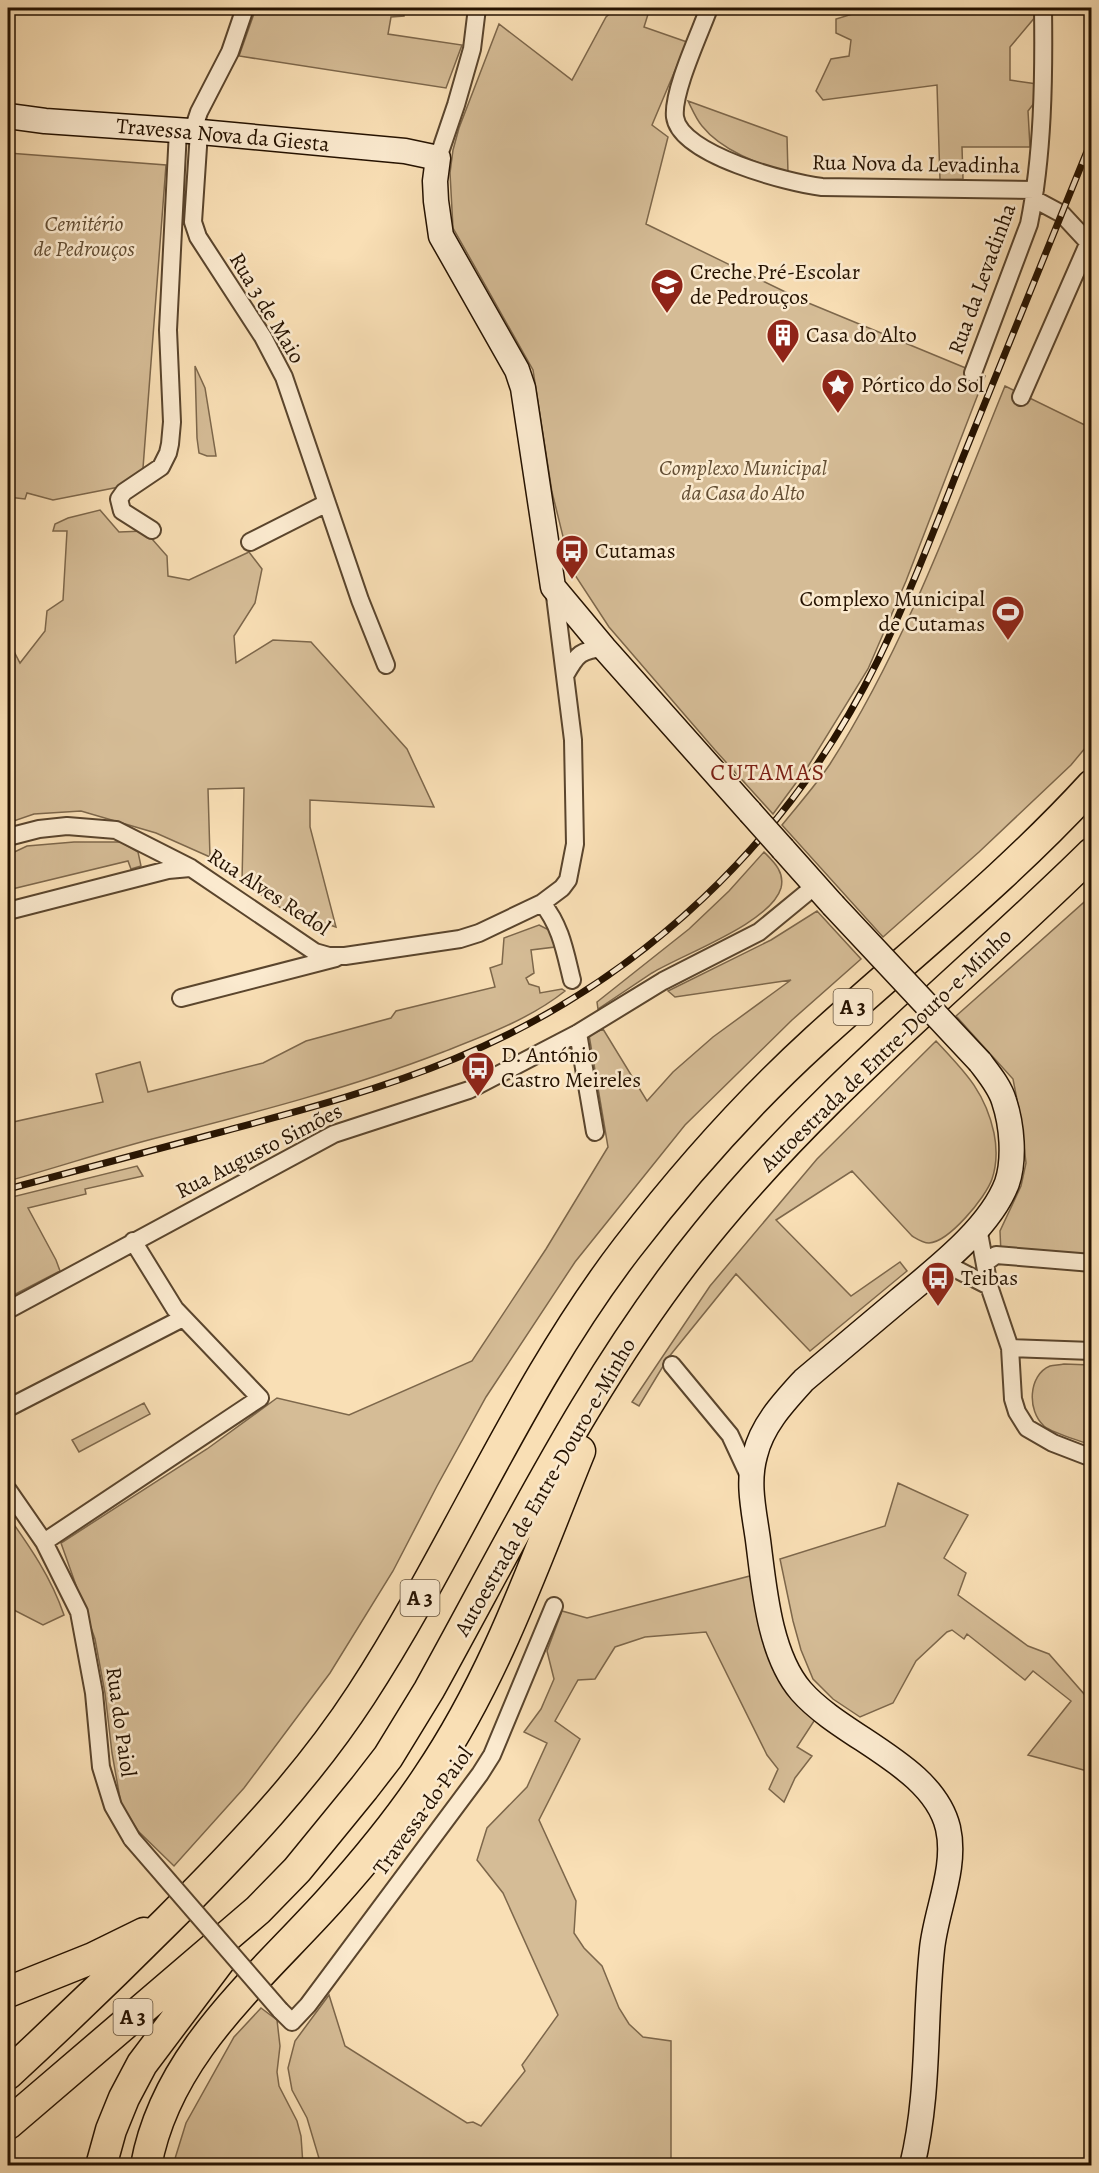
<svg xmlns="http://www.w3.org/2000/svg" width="1099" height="2173" font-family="Alegreya,serif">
	<rect width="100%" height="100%" fill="#f9dfb5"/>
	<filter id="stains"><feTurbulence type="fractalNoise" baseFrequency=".00333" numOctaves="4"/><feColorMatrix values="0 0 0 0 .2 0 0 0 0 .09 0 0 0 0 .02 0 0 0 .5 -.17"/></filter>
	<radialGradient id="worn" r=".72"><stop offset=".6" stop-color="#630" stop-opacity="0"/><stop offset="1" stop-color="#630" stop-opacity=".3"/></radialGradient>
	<!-- green -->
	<path fill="#d5bc96" stroke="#7d674b" stroke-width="1.5" d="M256,8H403L404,16L391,17L388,34L462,45L446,88L239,56Z
		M616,8H650L644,27L687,42L652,125L668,137L646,224L806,302L985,376L906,581L868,669L807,768L773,814L715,750L609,627L571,569L552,492L533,370L453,228L450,173L453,150L459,128L499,24L572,80L606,17Z
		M872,8H1033L1036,16L1010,47V80L1037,84L1038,98L1028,111L1030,147H962L963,179L940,180L937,85L823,100L816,91L831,59L849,56L851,40L836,33V19Z
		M688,101L787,137L788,173C759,164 722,151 702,126C696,119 692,109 688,101Z
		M8,153L166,165L143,468L139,475L119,487L53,500L27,493L25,499L8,497Z
		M195,366L205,388L216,456H207L199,453L197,438Z
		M1005,386L1091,428V741L1071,765L979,852L883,937L782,825C798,805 816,785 830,764C905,646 953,514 1005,386Z
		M100,510L119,532L145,531L167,556L168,576L189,580L249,552L262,569L255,603L234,636L236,663L273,640L311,642L407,749L434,807L310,800V827L336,927L321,922L314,930L242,882L244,788L208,789L210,857L156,833L81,811L34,814L8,823V640L20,663L45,631L47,611L63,600L67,531H53L55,524L68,518Z
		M74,842H121L138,852L141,866L131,869L128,861L8,890V855L27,846Z
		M764,852C774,862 785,872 781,888C771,923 683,954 652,973C634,985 616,997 598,1009L597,1002L689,929L729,891Z
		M1091,896V1259L1001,1254L1000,1231L1021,1186L1026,1163L1021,1120L1013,1079L956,1016Z
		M817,911L861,959L792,1020L685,1125L575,1262L486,1397L437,1486L393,1571L330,1673L244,1788L174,1866L138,1831L121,1804L112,1753L105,1693L95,1639L61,1543L207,1449L277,1398L349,1415L472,1361L546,1249L608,1147L589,1035L603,1029L647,1101L673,1072L713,1037L791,980L675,997L668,991L771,940Z
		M539,925L549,930L555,947L531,950L534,973L526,978L529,984L539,987L540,993L562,989L565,991C530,1019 484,1036 443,1052C350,1088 257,1112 160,1137C109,1150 59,1167 8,1181V1103L13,1122L103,1102L96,1074L140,1062L148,1092L263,1063L306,1041L391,1018L396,1011L495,987L490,968L502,964L504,938Z
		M936,1041C964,1071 985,1091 994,1133C997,1148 997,1164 992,1179C986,1197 949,1242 929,1243C923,1243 917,1239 912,1236L852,1171L776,1220L851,1296L900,1262L907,1271L810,1351L736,1274L668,1358L639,1406L632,1402L710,1286L817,1159Z
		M137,1166L143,1176L85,1189L86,1194L28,1208L56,1260L60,1271L8,1298V1198Z
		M1064,1364L1091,1365V1445C1079,1440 1054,1434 1044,1426C1027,1411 1028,1375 1050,1366C1054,1365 1060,1365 1064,1364Z
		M144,1403L150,1414L79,1452L72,1440Z
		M898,1483L968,1515L944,1558L966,1573L958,1595L1028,1646L1049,1654L1085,1695L1091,1688V1772L1028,1755L1071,1701L1033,1671L1025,1680L967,1634L964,1639L952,1630L947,1632L916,1661L893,1703L860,1717L833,1699L813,1679L801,1650L793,1621L780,1559L885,1526Z
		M8,1516C30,1547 51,1577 64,1615L43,1625L8,1607Z
		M750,1576L818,1715L797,1747L812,1756L795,1778L784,1802L769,1789L778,1769L767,1755L706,1632L645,1637L615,1647L595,1679L578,1680L555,1721L580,1739L539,1820L576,1901L574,1933L584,1948L602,1966L619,2008L629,2024L643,2037L671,2041V2165H321L307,2118L292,2090L288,2068L295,2041L329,1995L345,2046L467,2123L473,2122L481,2126L525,2071L522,2065L558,2015L503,1893L477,1860L487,1828L527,1787L547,1743L524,1732L541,1709L554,1679L547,1651L562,1611L587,1618Z
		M261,2008L277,2020L280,2046L277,2072L279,2086L297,2121L301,2136L303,2165H173L186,2123L234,2037Z"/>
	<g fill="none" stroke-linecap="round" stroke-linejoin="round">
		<defs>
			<path id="street" d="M245,8L230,52L199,112L196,121L199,132L193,222L198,237L263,337L284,377L360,600L386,665
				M709,8C700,33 672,92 675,117C680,155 789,183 822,187L1035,190
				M438,158L456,105L472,49L477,8
				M1034,199L1062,214L1088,242
				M973,373L1029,224C1043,155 1044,78 1043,8
				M1021,397L1092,235
				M152,530L122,511L119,499L124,492L161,467L168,453L170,444L172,422L168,330L178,130
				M250,542L327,503
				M566,674C577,654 581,650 604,648
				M8,837L39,829L67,826L116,830L191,868L315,952L329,956H345L460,939L479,933L542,903L562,888L568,880L575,844L573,740L554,588
				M542,903C561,926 565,952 572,980
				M8,911L168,870L190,868
				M181,998L336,958
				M578,1033L595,1132
				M978,1228L989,1286L1010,1348L1013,1399L1017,1412L1027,1428L1053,1443L1092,1458
				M942,1262L989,1286
				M985,1263L996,1255L1092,1263
				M8,1310L334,1134L469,1090L578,1033L663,981L759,932L815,886
				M1010,1348L1092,1351
				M672,1365L730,1435L750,1478
				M8,1408L183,1318
				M8,1490L44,1542L79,1612L94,1693L101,1767L113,1806L132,1839
				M44,1542L260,1398L175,1309L133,1241
				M280,2010L292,2022L308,2005L480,1774L492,1755L554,1606"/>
			<path id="secondary" d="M8,116L45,121L190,131L405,151L438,158L435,181L436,201L441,236L517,370L523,388L553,587L604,648L750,812
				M783,849L833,905
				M912,2166C930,2092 924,2023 932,1949C936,1910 957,1868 948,1828C933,1765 842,1738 801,1691C769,1654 764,1586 758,1540C754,1511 747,1483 755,1455C762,1425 784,1402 804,1380C836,1353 868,1326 899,1300C936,1269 990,1228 1007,1183C1015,1159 1012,1125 1004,1101C1000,1087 989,1074 980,1062"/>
			<path id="highway" d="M8,1992L93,1958L144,1933
				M8,2074C62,2024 115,1973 167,1921C238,1850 307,1778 361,1695C456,1549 521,1386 627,1248C684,1174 747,1103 816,1040C908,956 1007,878 1092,785
				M8,2124L258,1910L297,1870L364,1788L388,1757L429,1690C515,1535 594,1371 707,1233C821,1092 963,980 1092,853
				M101,2166L111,2130L124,2098L142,2064L224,1955
				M146,2166C166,2054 258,1980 330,1900C365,1861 399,1820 428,1776C496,1676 535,1561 580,1451"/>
		</defs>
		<!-- street casing -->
		<use href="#street" stroke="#5a452d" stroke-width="20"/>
		<!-- secondary casing -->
		<use href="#secondary" stroke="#251200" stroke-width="27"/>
		<!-- highway casing -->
		<use href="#highway" stroke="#251200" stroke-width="33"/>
		<!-- street -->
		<use href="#street" stroke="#fbeacf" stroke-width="16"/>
		<!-- secondary -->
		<use href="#secondary" stroke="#fbeacf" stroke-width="24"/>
		<!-- highway -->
		<use href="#highway" stroke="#f9dfb5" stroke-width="30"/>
		<defs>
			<path id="rail" d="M8,1189C79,1170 150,1151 221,1132C299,1111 379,1090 454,1059C641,982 789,841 878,660C910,594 936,525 963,457C1006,351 1049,245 1092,139"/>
		</defs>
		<!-- rail casing -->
		<use href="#rail" stroke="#251200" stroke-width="7"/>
		<!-- rail -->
		<use href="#rail" stroke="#fbeacf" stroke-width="4.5" stroke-dasharray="14" stroke-linecap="butt"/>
		<defs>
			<path id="street-bridge" d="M132,1839L280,2010"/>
			<path id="secondary-bridge" d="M750,812L783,849
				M833,905L980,1062"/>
		</defs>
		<!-- street-bridge casing -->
		<use href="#street-bridge" stroke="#5a452d" stroke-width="20" stroke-linecap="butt"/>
		<!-- secondary-bridge casing -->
		<use href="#secondary-bridge" stroke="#251200" stroke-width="27" stroke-linecap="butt"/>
		<!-- street-bridge -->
		<use href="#street-bridge" stroke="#fbeacf" stroke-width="16"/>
		<!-- secondary-bridge -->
		<use href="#secondary-bridge" stroke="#fbeacf" stroke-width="24"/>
	</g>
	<!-- icons -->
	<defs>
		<symbol id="school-pin" viewBox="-11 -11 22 30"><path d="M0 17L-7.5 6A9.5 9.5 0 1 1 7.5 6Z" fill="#8f2418" stroke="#fbeacf"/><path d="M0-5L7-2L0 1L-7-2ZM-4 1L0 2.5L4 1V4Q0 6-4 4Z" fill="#fff"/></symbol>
		<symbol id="building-pin" viewBox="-11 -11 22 30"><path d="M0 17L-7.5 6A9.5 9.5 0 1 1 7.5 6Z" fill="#8f2418" stroke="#fbeacf"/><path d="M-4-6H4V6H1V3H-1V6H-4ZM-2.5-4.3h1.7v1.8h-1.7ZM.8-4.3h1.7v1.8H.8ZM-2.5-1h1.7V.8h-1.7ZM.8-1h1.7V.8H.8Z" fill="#fff"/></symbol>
		<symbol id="sight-pin" viewBox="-11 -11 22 30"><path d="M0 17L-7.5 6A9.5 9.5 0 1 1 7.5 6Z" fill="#8f2418" stroke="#fbeacf"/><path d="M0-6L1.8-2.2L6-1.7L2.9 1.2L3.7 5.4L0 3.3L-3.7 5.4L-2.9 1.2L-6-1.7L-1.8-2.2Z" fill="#fff"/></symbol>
		<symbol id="bus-pin" viewBox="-11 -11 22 30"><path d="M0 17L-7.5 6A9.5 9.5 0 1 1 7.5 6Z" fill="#8f2418" stroke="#fbeacf"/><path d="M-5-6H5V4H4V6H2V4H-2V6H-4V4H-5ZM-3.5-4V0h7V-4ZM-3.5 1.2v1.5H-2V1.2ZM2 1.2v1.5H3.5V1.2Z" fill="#fff"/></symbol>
		<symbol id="stadium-pin" viewBox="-11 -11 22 30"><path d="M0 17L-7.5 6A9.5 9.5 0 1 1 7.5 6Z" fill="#8f2418" stroke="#fbeacf"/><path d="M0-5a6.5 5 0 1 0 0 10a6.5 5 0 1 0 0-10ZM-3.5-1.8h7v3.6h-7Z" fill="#fff"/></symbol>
	</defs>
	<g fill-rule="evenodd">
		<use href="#school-pin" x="648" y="266" width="38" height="52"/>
		<use href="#building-pin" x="764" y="316" width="38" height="52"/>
		<use href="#sight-pin" x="819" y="366" width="38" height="52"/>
		<use href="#bus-pin" x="553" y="532" width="38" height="52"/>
		<use href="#stadium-pin" x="989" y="593" width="38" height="52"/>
		<use href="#bus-pin" x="459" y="1049" width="38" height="52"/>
		<use href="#bus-pin" x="919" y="1259" width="38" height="52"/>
	</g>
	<g text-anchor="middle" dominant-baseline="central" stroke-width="5" stroke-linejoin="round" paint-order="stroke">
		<!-- shield labels -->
		<g fill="#fbeacf" stroke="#65533e" stroke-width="1.5">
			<rect x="833.5" y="989" width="39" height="36" rx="4.5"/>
			<rect x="400.5" y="1580" width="39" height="36" rx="4.5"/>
			<rect x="113.5" y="1999" width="39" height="36" rx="4.5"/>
		</g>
		<g font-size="21" font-weight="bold" fill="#251200">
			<text x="853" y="1007">A 3</text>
			<text x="420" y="1598">A 3</text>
			<text x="133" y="2017">A 3</text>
		</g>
		<!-- street labels -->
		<g font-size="22" fill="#251200" stroke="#fbeacf">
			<text transform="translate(223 135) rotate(5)">Travessa Nova da Giesta</text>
			<text transform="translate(916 164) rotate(1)">Rua Nova da Levadinha</text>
			<text transform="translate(982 279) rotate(-70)">Rua da Levadinha</text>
			<text transform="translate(267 308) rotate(59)">Rua 3 de Maio</text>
			<text transform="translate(269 892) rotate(33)">Rua Alves Redol</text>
			<text transform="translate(886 1050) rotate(-44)">Autoestrada de Entre-Douro-e-Minho</text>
			<text transform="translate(259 1151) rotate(-27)">Rua Augusto Simões</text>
			<text transform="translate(545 1487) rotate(-60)">Autoestrada de Entre-Douro-e-Minho</text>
			<text transform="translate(121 1722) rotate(82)">Rua do Paiol</text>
			<text transform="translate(423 1811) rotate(-54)">Travessa do Paiol</text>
		</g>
		<!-- park labels -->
		<g font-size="22" font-style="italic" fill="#634e34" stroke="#fbeacf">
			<text x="84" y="224">Cemitério<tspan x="84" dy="25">de Pedrouços</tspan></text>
			<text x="743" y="468">Complexo Municipal<tspan x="743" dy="25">da Casa do Alto</tspan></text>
		</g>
		<!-- poi labels -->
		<g font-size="22" fill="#251200" stroke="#fbeacf" text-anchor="start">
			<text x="690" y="272">Creche Pré-Escolar<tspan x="690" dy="25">de Pedrouços</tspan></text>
			<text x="806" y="335">Casa do Alto</text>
			<text x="861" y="385">Pórtico do Sol</text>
			<text x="595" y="551">Cutamas</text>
			<text x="985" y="599" text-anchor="end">Complexo Municipal<tspan x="985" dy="25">de Cutamas</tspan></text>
			<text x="501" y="1055">D. António<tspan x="501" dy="25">Castro Meireles</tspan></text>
			<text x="961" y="1278">Teibas</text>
		</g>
		<!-- neighbourhood labels -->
		<g font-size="24" letter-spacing="1.5" fill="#7a1f14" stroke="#fbeacf">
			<text x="768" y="772">CUTAMAS</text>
		</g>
	</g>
	<!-- margin -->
	<rect width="1099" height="2173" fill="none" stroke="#f9dfb5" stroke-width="30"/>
	<rect x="9" y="9" width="1081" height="2155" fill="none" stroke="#251200" stroke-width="3"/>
	<rect x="15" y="15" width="1069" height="2143" fill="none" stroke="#251200" stroke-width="1.5"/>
	<rect width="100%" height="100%" filter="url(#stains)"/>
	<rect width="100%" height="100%" fill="url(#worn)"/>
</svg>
